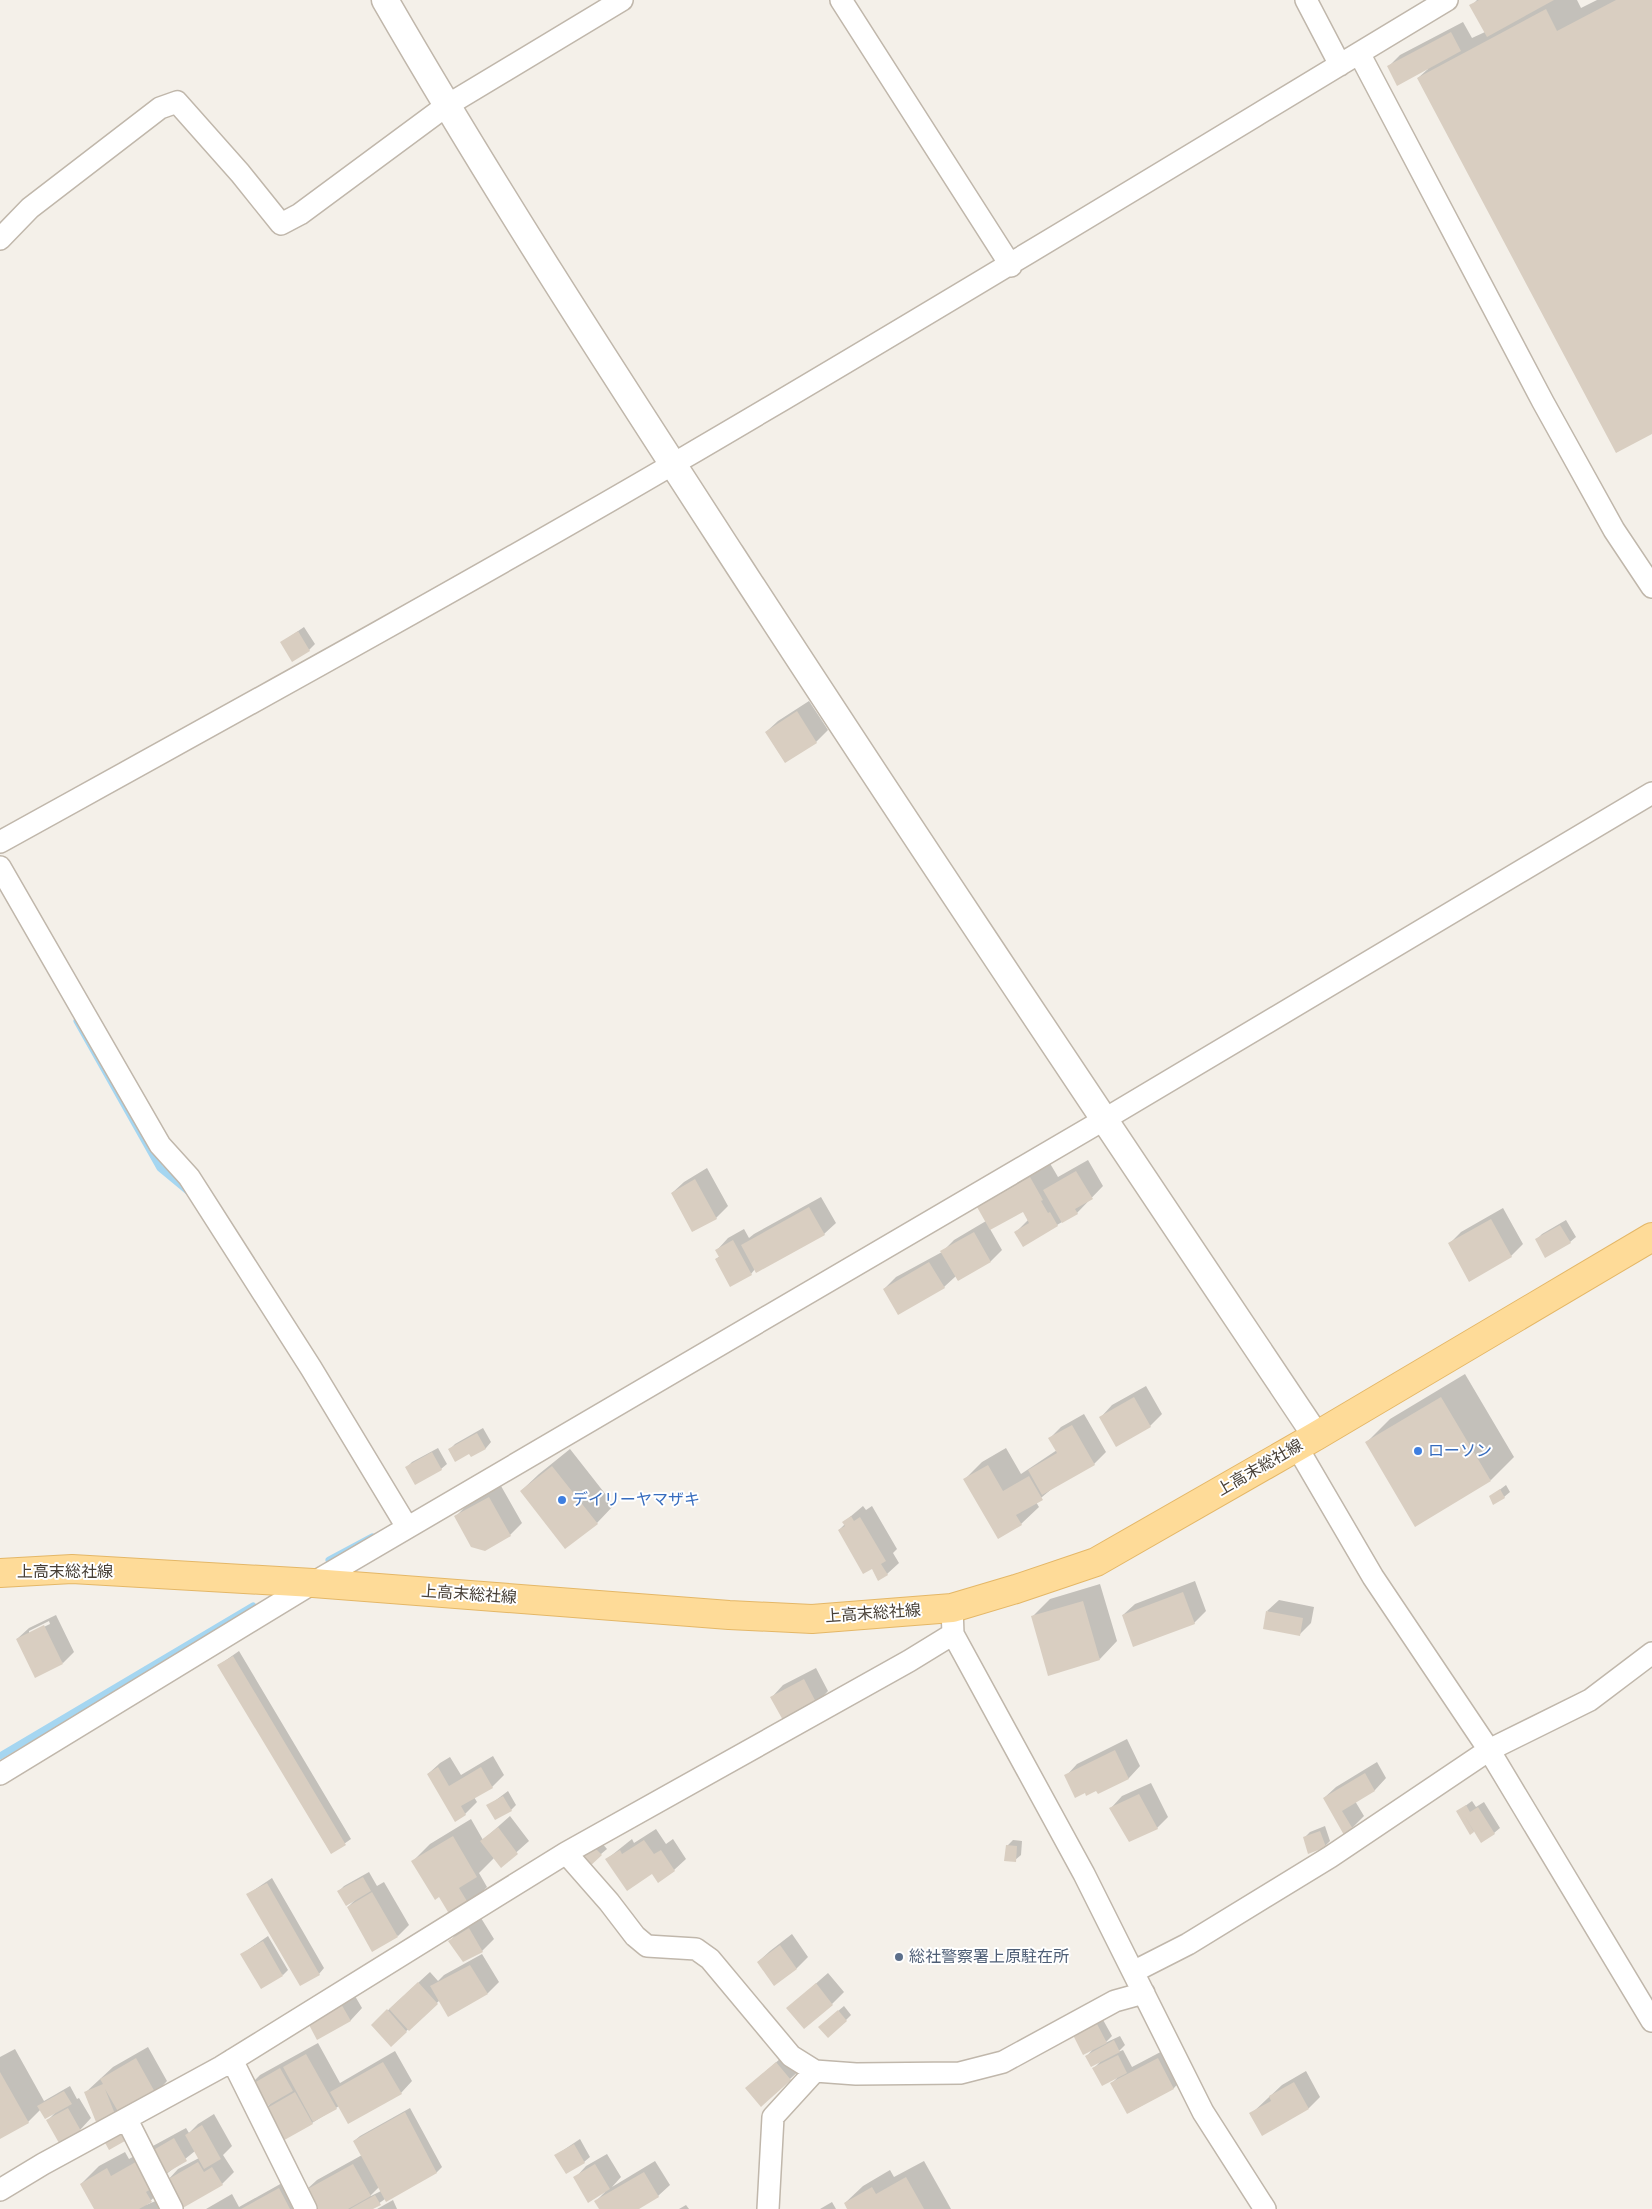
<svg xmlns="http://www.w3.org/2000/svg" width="1652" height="2209" font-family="'Sofia Sans Condensed','Noto Sans JP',sans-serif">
	<rect width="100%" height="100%" fill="#f4f0e9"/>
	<!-- shadow -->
	<path fill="#0003" fill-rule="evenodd" d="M1477,0H1577L1581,8L1597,0H1652V432L1418,78L1428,69L1388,67L1400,55L1463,22L1472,38L1485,32L1471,6Z
		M304,627L315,644L309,650L282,642Z
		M809,701L828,730L816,742L785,762L766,732L778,721Z
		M1048,1160L1058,1177L1088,1160L1103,1186L1077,1213L1057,1225L1016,1232L1028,1220L1023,1210L990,1229L1002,1250L991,1261L958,1280L956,1276L944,1287L884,1289L896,1277L942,1252L954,1240L986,1221L978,1207L996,1190Z
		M707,1168L728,1206L716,1218L693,1231L672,1193L684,1182Z
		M821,1197L836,1223L824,1234L755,1269L751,1274L716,1259L720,1256L717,1250L728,1238L744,1229L749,1238L754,1234Z
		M1503,1208L1523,1244L1511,1256L1470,1280L1449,1244L1461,1232Z
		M1566,1220L1576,1237L1570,1242L1536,1240L1542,1234Z
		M1465,1374L1514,1457L1491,1480L1367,1442L1390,1419Z
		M1146,1386L1162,1414L1150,1426L1117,1445L1101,1417L1112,1405Z
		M1084,1414L1106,1452L1094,1464L1054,1487L1036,1502L1039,1507L1021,1524L965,1479L982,1462L1006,1448L1021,1474L1057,1450L1050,1438L1061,1427Z
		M483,1428L491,1442L486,1448L471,1456L470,1453L450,1449L455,1444Z
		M438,1448L447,1464L441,1469L407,1467L412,1462Z
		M570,1449L614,1505L597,1523L521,1491L539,1474Z
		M1506,1485L1510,1492L1504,1497H1490Z
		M501,1486L522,1523L510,1535L456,1516L467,1505Z
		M863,1506L866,1510L872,1506L897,1549L893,1553L899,1563L887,1574L873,1568L839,1530L845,1524L844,1522Z
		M1195,1581L1206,1611L1194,1623L1123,1615L1135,1604Z
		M1100,1584L1117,1641L1100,1659L1032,1617L1050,1599Z
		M1279,1600L1314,1607L1311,1623L1299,1635L1267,1611Z
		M56,1615L74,1652L63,1663L17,1639L29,1628ZM49,1621L50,1624L29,1634V1631Z
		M239,1651L351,1839L331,1853L219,1665Z
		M816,1668L828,1691L817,1703L772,1697L783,1685Z
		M1127,1739L1140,1766L1129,1778L1098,1792L1097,1789L1085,1791L1066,1776L1077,1764Z
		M493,1756L504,1775L492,1787L474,1797L477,1802L465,1814L428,1774L440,1763L450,1757L461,1775Z
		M1377,1762L1386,1778L1375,1790L1355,1801L1364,1816L1352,1828L1324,1798L1336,1787Z
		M1151,1783L1168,1817L1157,1828L1111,1808L1122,1796Z
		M508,1791L516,1805L511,1810L488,1806Z
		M1472,1801L1476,1807L1484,1802L1500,1828L1494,1833L1476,1830L1471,1833L1457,1812Z
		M510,1816L529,1841L501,1866L494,1858L479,1873L487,1887L469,1905L439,1896L412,1862L430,1844L471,1819L483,1840Z
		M1325,1826L1330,1841L1325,1846L1304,1838L1310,1832Z
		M656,1829L666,1844L673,1839L686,1859L674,1870L653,1873L607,1859L632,1839L634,1843Z
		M1013,1840L1022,1841L1021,1855L1015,1860L1007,1846Z
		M601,1842L607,1849L601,1854L588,1853Z
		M369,1872L377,1886L384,1882L409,1925L398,1936L348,1907L356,1899L339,1891L344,1886Z
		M272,1878L324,1968L319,1974L248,1894Z
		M481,1918L494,1939L482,1951L450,1941L461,1929Z
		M792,1934L808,1957L797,1968L774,1985L758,1962L770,1951Z
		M268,1936L288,1970L283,1975L242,1954Z
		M482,1954L499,1982L488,1993L440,2000L391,2045L384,2014L430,1972L438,1981L444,1975Z
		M828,1973L844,1992L832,2004L788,2008Z
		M352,1991L362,2008L351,2020L318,2038L308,2021Z
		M844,2006L851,2015L846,2020L825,2022Z
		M1102,2018L1112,2036L1105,2043L1120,2036L1125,2045L1118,2052L1123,2050L1132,2067L1170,2047L1185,2076L1174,2088L1128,2113L1112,2083L1117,2078L1094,2068L1100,2062L1087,2056L1093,2049L1074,2035Z
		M318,2043L340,2083L395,2051L412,2081L401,2093L339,2106L312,2123L263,2111L271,2103L248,2087L260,2075Z
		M148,2047L167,2081L156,2093L119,2110L115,2113L86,2092L113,2067Z
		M15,2049L44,2101L70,2086L77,2099L79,2098L91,2118L80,2130L48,2120L56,2112L41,2109L28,2122L0,2138V2057Z
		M788,2052L802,2068L790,2079L759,2077Z
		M1306,2071L1320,2097L1309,2108L1251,2114L1282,2085Z
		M410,2108L442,2167L437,2172L386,2200L385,2199L371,2209H315L305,2191L317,2180L362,2155L354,2141L360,2136ZM379,2187L381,2191L371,2196H370Z
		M214,2114L232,2146L223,2155L234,2172L222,2184H168L146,2205L158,2200L163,2209H95L81,2184L99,2166L125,2152L129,2159L186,2128L189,2133L198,2124ZM195,2151L199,2158L178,2169L167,2181L164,2176Z
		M580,2139L590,2157L584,2162L556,2155Z
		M607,2154L621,2177L612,2187L655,2161L670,2185L658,2196L637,2209H600L596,2201L605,2192L575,2178L586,2166Z
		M924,2161L951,2209H849L845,2203L863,2186L890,2170L894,2177Z
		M291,2178L303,2209H206L232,2194L239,2207Z
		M393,2200L397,2209H377Z
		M832,2202L836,2209H820Z
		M686,2205L689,2209H679Z"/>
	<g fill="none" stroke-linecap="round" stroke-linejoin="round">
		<!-- stream -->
		<path stroke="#a5d6f1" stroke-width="7" d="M77,1021L160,1168L189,1192
			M329,1560L372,1537
			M0,1756L253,1606"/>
	</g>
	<!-- building -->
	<path fill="#d9cec1" d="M1479,0H1554L1487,37L1469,5Z
		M1616,0H1652V434L1616,453L1417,78L1546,9L1557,31Z
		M1451,32L1461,51L1397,86L1387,66Z
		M298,631L310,651L292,662L280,642Z
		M797,711L817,743L785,763L765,732Z
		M1076,1171L1093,1199L1075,1209L1078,1214L1062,1223L1043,1190Z
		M1030,1177L1043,1200L1041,1201L1048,1213L1050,1212L1058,1226L1023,1247L1014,1232L1029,1223L1023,1212L990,1230L977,1207Z
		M695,1179L717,1219L692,1232L671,1193Z
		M809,1207L825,1235L756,1273L741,1245Z
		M1491,1219L1512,1257L1469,1282L1448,1243Z
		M1560,1225L1571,1243L1545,1258L1535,1239Z
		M974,1232L991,1262L958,1281L940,1251Z
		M733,1240L752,1275L730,1287L715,1259L719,1257L715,1250Z
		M929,1262L945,1288L898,1315L883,1289Z
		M1134,1397L1151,1427L1116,1447L1099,1417Z
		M1441,1397L1491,1481L1415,1527L1365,1442Z
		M1072,1425L1095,1465L1042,1495L1028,1470L1057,1453L1048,1438Z
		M477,1433L486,1449L471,1457L469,1454L455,1462L448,1449Z
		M432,1452L442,1470L415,1485L405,1467Z
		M988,1465L1003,1491L1029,1476L1043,1500L1016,1515L1022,1525L998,1539L963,1479Z
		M552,1466L598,1524L565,1549L520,1491Z
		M1500,1489L1505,1498L1493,1505L1489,1496Z
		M489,1497L511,1536L485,1551L471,1547L454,1516Z
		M851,1516L854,1521L860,1517L886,1561L881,1564L888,1575L878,1581L872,1569L863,1574L838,1530L845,1526L842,1522Z
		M1183,1592L1195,1624L1133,1647L1122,1615Z
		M1083,1601L1100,1660L1048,1676L1031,1616Z
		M1266,1611L1303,1618L1300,1636L1263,1629Z
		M44,1625L63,1664L35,1678L16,1639Z
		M233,1656L346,1845L331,1854L217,1665Z
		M804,1679L817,1704L784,1722L770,1697Z
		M1115,1750L1129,1779L1098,1794L1096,1791L1086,1796L1085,1793L1075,1798L1064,1775Z
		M438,1767L449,1786L481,1767L493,1788L461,1806L466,1815L455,1822L427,1774Z
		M1365,1773L1375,1791L1342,1811L1353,1829L1344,1835L1323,1798Z
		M1139,1794L1158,1829L1129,1842L1109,1808Z
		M503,1796L512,1811L495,1820L486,1805Z
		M1466,1805L1470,1812L1478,1807L1495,1834L1481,1843L1464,1815L1474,1832L1470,1835L1456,1811Z
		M498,1827L518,1854L501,1868L480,1841Z
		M1320,1831L1326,1847L1308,1854L1303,1837Z
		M453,1836L477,1877L459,1888L470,1906L451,1917L439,1897L435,1900L411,1861Z
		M644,1840L654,1854L661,1850L675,1871L658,1883L652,1874L627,1891L605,1859L620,1850L622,1854Z
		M1006,1845L1017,1846L1016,1862L1004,1861Z
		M594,1847L602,1855L589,1867L581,1859Z
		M363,1877L371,1891L346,1906L337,1891Z
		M267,1883L320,1975L300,1986L246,1894Z
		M372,1892L398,1937L372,1952L347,1907Z
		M469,1928L483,1952L463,1962L448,1941Z
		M263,1941L283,1976L261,1989L240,1954Z
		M780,1945L797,1969L774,1986L757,1962Z
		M470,1965L488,1994L448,2017L430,1986Z
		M418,1982L438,2004L409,2031L389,2009Z
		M816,1983L833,2005L804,2029L786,2008Z
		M340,2002L351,2021L317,2040L307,2021Z
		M387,2009L407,2032L391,2047L371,2025Z
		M838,2010L847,2021L828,2038L818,2027Z
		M1096,2022L1107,2043L1083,2055L1073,2035Z
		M1114,2040L1120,2052L1091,2067L1085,2056Z
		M306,2054L337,2109L313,2122L283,2067Z
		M1118,2055L1127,2073L1102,2086L1092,2068Z
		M136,2058L156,2094L120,2115L105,2089L115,2114L96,2122L84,2092L103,2084L100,2079Z
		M1158,2058L1174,2089L1127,2114L1110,2083Z
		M383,2062L402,2094L348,2124L330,2092Z
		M776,2062L791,2080L761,2107L745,2088Z
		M280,2068L293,2091L260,2110L247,2087Z
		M0,2072L29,2123L0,2139Z
		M1294,2082L1309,2109L1262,2136L1249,2113L1271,2101L1269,2096Z
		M64,2091L72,2104L45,2119L37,2106Z
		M295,2092L313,2124L279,2143L262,2111Z
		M68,2108L81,2131L59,2143L46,2120Z
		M405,2112L437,2173L386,2202L353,2141Z
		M202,2125L221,2159L204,2169L185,2135Z
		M127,2128L132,2137L109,2150L104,2141Z
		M174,2138L187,2161L163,2175L150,2152Z
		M574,2144L585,2163L566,2174L554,2155Z
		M141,2159L156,2186L146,2192L152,2202L139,2209H94L80,2184L107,2168L111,2176Z
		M198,2162L204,2172L212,2167L223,2185L181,2209L165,2181Z
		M353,2164L371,2196L348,2209H313L304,2191Z
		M595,2164L610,2189L588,2203L573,2177Z
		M644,2172L659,2197L639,2209H599L594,2201Z
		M906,2177L924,2209H847L844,2203L872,2187L876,2194Z
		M279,2188L290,2209H241Z
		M375,2195L381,2205L373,2209H350Z"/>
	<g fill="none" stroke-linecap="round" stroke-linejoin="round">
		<defs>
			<path id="minor" d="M841,0L1011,266
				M1306,0L1340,65
				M1359,53L1543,402L1614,530L1652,587
				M0,239L30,208L160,108L177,102L240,173L281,224L300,214L446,106L622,0
				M0,842C226,717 452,593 675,463C934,312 1190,155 1447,0
				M0,867L160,1145L189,1177L311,1368L407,1527
				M1297,1447L1373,1577L1489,1750L1652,2021
				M953,1634L1084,1874L1203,2112L1265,2209
				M0,1774L313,1583L1105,1119L1652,793
				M566,1853L609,1902L635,1936L647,1946L696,1949L710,1959L791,2056L815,2071L856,2074L960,2073L1003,2062L1115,2001L1144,1993
				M1133,1972L1188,1944L1330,1857L1489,1750L1590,1700L1652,1653
				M232,2060L306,2209
				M127,2120L172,2209
				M0,2190L43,2164L221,2067L566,1853L909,1661L953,1634L952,1608
				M768,2209L773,2117L815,2071"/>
			<path id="tertiary" d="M385,0C494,189 613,372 731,554C923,850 1120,1143 1316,1436"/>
			<path id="primary" d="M0,1573L72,1569L313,1583L729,1615L812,1619L952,1608L1016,1589L1096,1562L1316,1436L1652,1237"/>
		</defs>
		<!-- minor casing -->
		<use href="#minor" stroke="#c0b7ab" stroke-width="24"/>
		<!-- tertiary casing -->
		<use href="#tertiary" stroke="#c0b7ab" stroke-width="29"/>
		<!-- primary casing -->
		<use href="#primary" stroke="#e4b767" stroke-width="30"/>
		<!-- minor -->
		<use href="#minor" stroke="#fff" stroke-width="21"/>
		<!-- tertiary -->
		<use href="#tertiary" stroke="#fff" stroke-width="26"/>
		<!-- primary -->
		<use href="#primary" stroke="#fedb98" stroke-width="28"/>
	</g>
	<!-- markers -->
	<g fill="#3f7fe0" stroke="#fff" stroke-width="2">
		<circle cx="1418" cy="1451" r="5"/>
		<circle cx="562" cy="1500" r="5"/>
	</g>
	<circle fill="#5c6f8a" stroke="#fff" stroke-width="2" cx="899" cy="1957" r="5"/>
	<g text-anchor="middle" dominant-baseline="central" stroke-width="4" stroke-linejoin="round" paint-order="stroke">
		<!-- shop labels -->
		<g font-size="16" fill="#366cbe" stroke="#fff" text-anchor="start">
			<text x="1428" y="1451">ローソン</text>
			<text x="572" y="1500">デイリーヤマザキ</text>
		</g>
		<!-- street labels -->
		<g font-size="16" fill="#484037" stroke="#fff">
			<text transform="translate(1260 1468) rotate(-30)">上高末総社線</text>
			<text x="65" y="1572">上高末総社線</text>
			<text transform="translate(469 1595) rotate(4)">上高末総社線</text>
			<text transform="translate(873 1614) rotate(-4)">上高末総社線</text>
		</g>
		<!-- service labels -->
		<g font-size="16" fill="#4e5e75" stroke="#fff" text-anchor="start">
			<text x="909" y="1957">総社警察署上原駐在所</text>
		</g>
	</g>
</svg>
